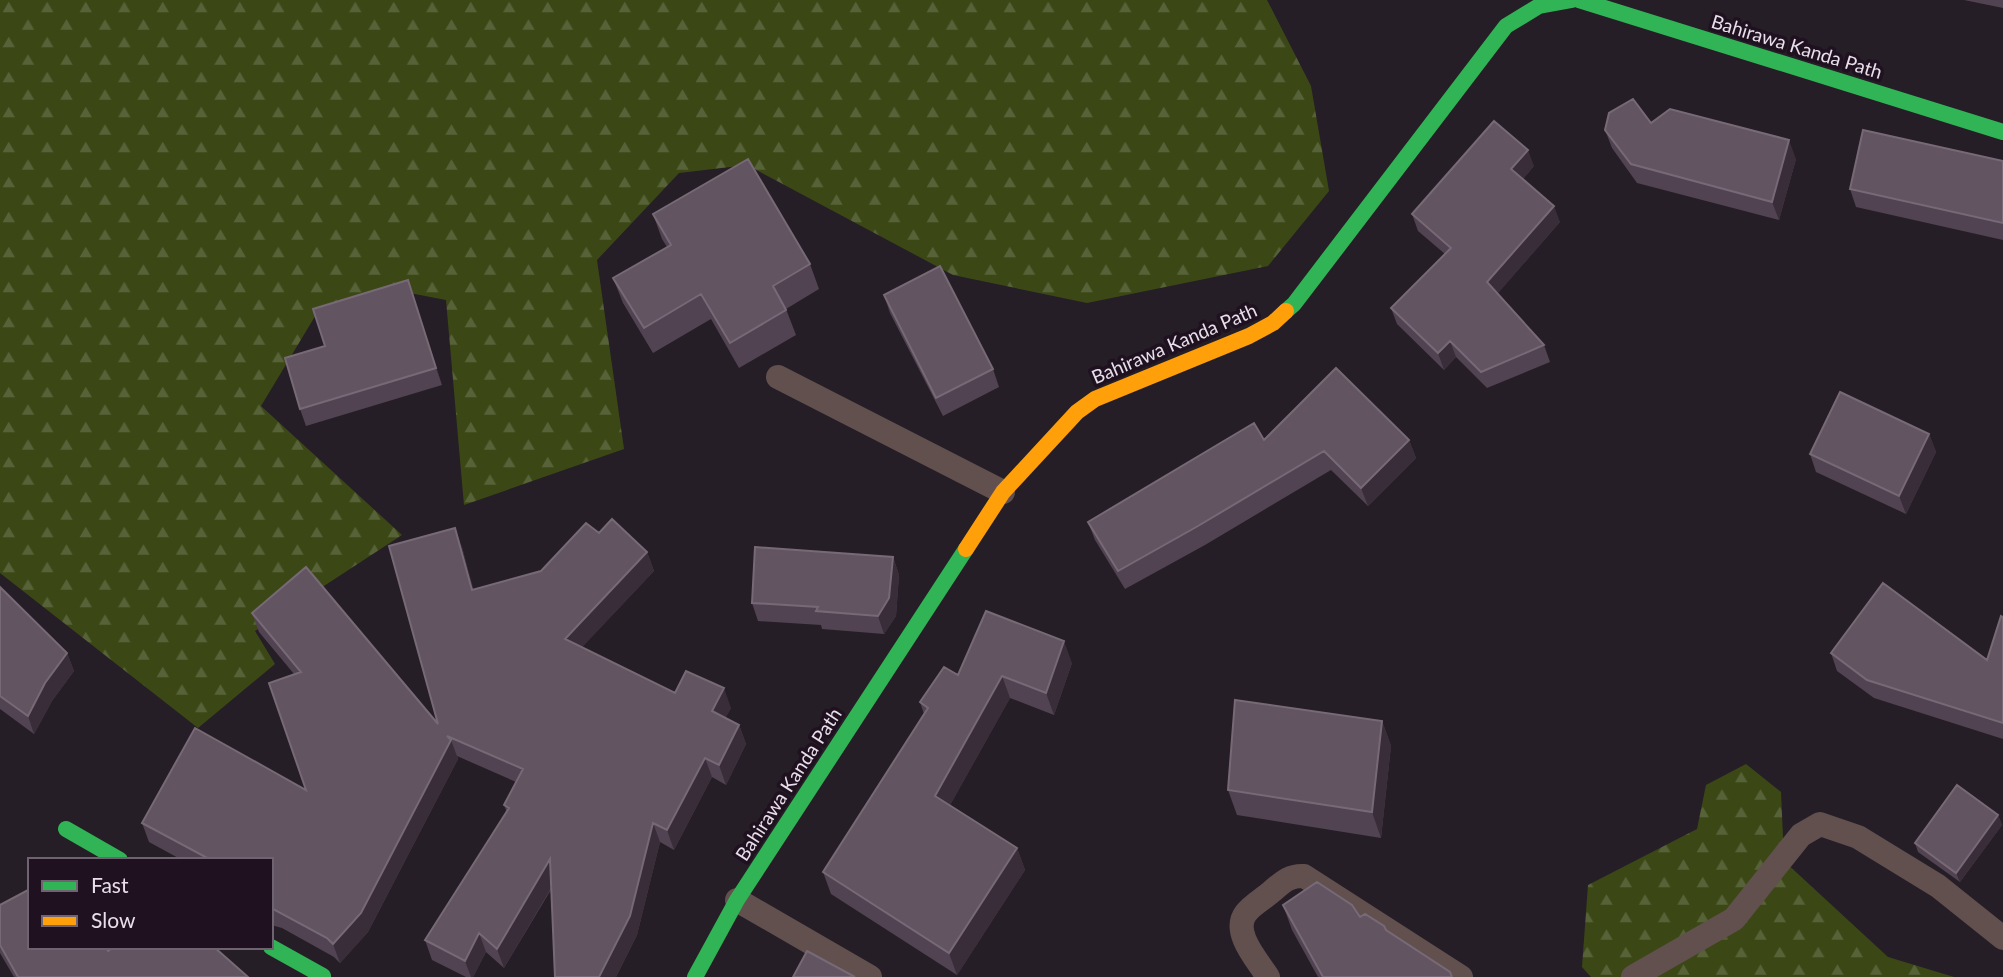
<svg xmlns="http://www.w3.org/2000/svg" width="2003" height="977" font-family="Lato,sans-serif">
	<defs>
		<pattern id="forest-firs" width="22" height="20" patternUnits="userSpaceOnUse" patternTransform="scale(1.75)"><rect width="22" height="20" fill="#3b4816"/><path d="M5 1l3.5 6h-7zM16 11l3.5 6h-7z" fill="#576238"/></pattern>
	</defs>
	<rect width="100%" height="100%" fill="#251e26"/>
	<!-- forest -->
	<path fill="url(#forest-firs)" d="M0,0H1267L1311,86L1329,191L1268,266L1087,303L953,275L747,165L679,173L597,260L624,449L464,505L446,300L384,288L320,308L261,406L402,535L255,631L275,664L198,728L0,573Z
		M1746,764L1781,792L1784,861L1888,957L1954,977H1591L1582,967L1588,885L1697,829L1706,785Z"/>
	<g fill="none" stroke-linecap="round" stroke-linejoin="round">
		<!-- lane -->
		<path stroke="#61504e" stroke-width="24" d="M778,377L1003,492
			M737,900L870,977
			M1268,977C1258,961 1231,932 1246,913C1252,905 1263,899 1271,892C1282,883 1289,875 1304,876L1461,977
			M1633,977L1734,919L1801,835L1820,824L1858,837L1938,886L2003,938"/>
		<!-- fast -->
		<path stroke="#30b455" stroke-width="16" d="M1579,0L2003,132
			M1286,311L1294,304L1506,26L1539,6L1572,0
			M66,829L120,860
			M271,947L323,976
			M695,977L737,900L966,549"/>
		<!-- slow -->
		<path stroke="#ff9f0a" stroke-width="16" d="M966,549L1003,492L1077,412L1095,399L1249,336L1273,323L1286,311"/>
	</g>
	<!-- wall -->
	<path fill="#514351" d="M1964,0H2003V8Z
		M1651,123L1796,159L1779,220L1637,183L1612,148L1605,130Z
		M2003,161V240L1856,207L1850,189Z
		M1534,166L1523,179L1560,222L1497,294L1544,345L1550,362L1487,388L1456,357L1444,370L1397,324L1391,308L1445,254L1418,231L1412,214Z
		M653,214L810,264L819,289L786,309L796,335L739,368L711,319L653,353L623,303L613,278L667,247L662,239Z
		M408,280L442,385L306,426L300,409L325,346Z
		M884,295L993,369L999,387L943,416L890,313Z
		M1929,434L1936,452L1906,514L1816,472L1810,454Z
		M1264,440H1409L1416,458L1368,506L1331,470L1205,545L1125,589L1095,540L1088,522Z
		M599,533L647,552L654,571L582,647L675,693L731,708L725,718L739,725L746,744L726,785L712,777L674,850L660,842L637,935L616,977H555L552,888L504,968L486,952L473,977H466L432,960L425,940L507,813L504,805L516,782L457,756L458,759L368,932L340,963L334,957L282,928L271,925V860H182L149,842L142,823L306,790L294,674L259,632L252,613L438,724L462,547L473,590L541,571Z
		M893,557L899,575L896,616L884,634L822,629L821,625L758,621L752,603Z
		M0,587L67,653L74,671L52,701L34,734L0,709Z
		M2003,617V739L1874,698L1837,671L1831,653L1987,660Z
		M1072,663L1054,715L1010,698L950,805L1017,848L1025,870L957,975L831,894L823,872L924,714L920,702L958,675Z
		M1382,721L1391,746L1381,838L1237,815L1228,790Z
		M1998,815L2002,825L1960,882L1918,852L1915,843Z
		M0,905L108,951L248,977H14L0,953Z
		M1283,905L1360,917L1386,930L1452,977H1318L1292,930Z"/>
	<!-- shaded-wall -->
	<path fill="#392d39" d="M1789,140L1796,159L1779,220L1772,202Z
		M1528,150L1534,166L1517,186L1511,169Z
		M1554,206L1560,222L1493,299L1487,282Z
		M408,280L414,297L442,385L436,368Z
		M1450,341L1456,357L1444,370L1438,353Z
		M1929,434L1936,452L1906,514L1899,496Z
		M1409,440L1416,458L1368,506L1361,488Z
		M455,528L462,547L479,609L472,590Z
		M647,552L654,571L572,658L565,639Z
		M893,557L899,575L896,616L884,634L878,616Z
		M1064,641L1072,663L1054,715L1046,693Z
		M67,653L74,671L52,701L34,734L28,716L45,683Z
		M1002,676L1010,698L943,818L935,796Z
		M724,688L731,708L719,730L712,711Z
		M1382,721L1391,746L1381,838L1372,812Z
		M739,725L746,744L726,785L719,765Z
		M451,740L458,759L368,932L340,963L333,944Z
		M705,758L712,777L674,850L667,830Z
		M1998,815L2002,825L1960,882L1956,873Z
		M653,823L660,842L637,935L616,977H599Z
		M1017,848L1025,870L957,975L949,953Z
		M550,859L557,878L504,968L497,949Z
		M479,933L486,952L473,977H471L465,961Z"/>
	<!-- building -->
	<path fill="#625461" stroke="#776976" stroke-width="2" d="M1633,99L1651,123L1670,109L1789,140L1772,202L1631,164L1605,130L1609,113Z
		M1494,121L1528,150L1511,169L1554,206L1487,282L1544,345L1481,372L1450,341L1438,353L1391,308L1451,248L1412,214Z
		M1863,130L2003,161V223L1850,189Z
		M748,159L810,264L773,286L786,310L730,343L701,294L644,328L613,278L671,245L653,214Z
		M940,266L993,369L936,398L884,295Z
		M408,280L436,368L300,409L285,358L325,346L313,309Z
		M1336,368L1409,440L1361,488L1324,451L1198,526L1118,571L1088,522L1254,423L1264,440Z
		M1840,392L1929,434L1899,496L1810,454Z
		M612,519L647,552L565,639L675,693L686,671L724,688L712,711L739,725L719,765L705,758L667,830L653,823L630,916L599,977H555L550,859L497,949L479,933L465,961L425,940L509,808L504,805L523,769L447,736L451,740L361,913L333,944L327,938L271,908V860H211L142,823L195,728L306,790L269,683L301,672L252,613L306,567L438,724L389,546L455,528L472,590L541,571L586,523L599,533Z
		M755,547L893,557L889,598L878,616L816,611L818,607L752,603Z
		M1883,583L1987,660L2001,616L2003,617V723L1867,680L1831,653Z
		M0,587L67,653L45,683L28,716L0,696Z
		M986,611L1064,641L1046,693L1002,676L935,796L1017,848L949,953L823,872L928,708L920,702L944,667L958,675Z
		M1235,700L1382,721L1372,812L1228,790Z
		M1957,785L1998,815L1956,873L1915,843Z
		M1317,882L1352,905L1360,917L1365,914L1384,926L1386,930L1450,972L1452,977H1323L1283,905Z
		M30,889V947H106L108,951L114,947H214L248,977H18L0,945V905Z
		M807,951L855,977H793Z"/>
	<g text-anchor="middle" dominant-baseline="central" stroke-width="7" stroke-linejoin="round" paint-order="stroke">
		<!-- street labels -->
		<g font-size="19" fill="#e9dfea" stroke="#1f1120">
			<text transform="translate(1797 46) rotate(17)">Bahirawa Kanda Path</text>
			<text transform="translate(1174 343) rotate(-23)">Bahirawa Kanda Path</text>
			<text transform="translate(788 784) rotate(-57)">Bahirawa Kanda Path</text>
		</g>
	</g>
	<!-- legend -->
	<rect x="28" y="858" width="245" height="91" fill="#1f1120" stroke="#706371" stroke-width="2"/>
	<rect x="42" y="881" width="35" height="10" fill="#30b455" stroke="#706371" stroke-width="2"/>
	<text x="91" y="893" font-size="21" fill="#e9dfea">Fast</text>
	<rect x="42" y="916" width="35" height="10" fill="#ff9f0a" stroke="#706371" stroke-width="2"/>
	<text x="91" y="928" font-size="21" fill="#e9dfea">Slow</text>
</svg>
